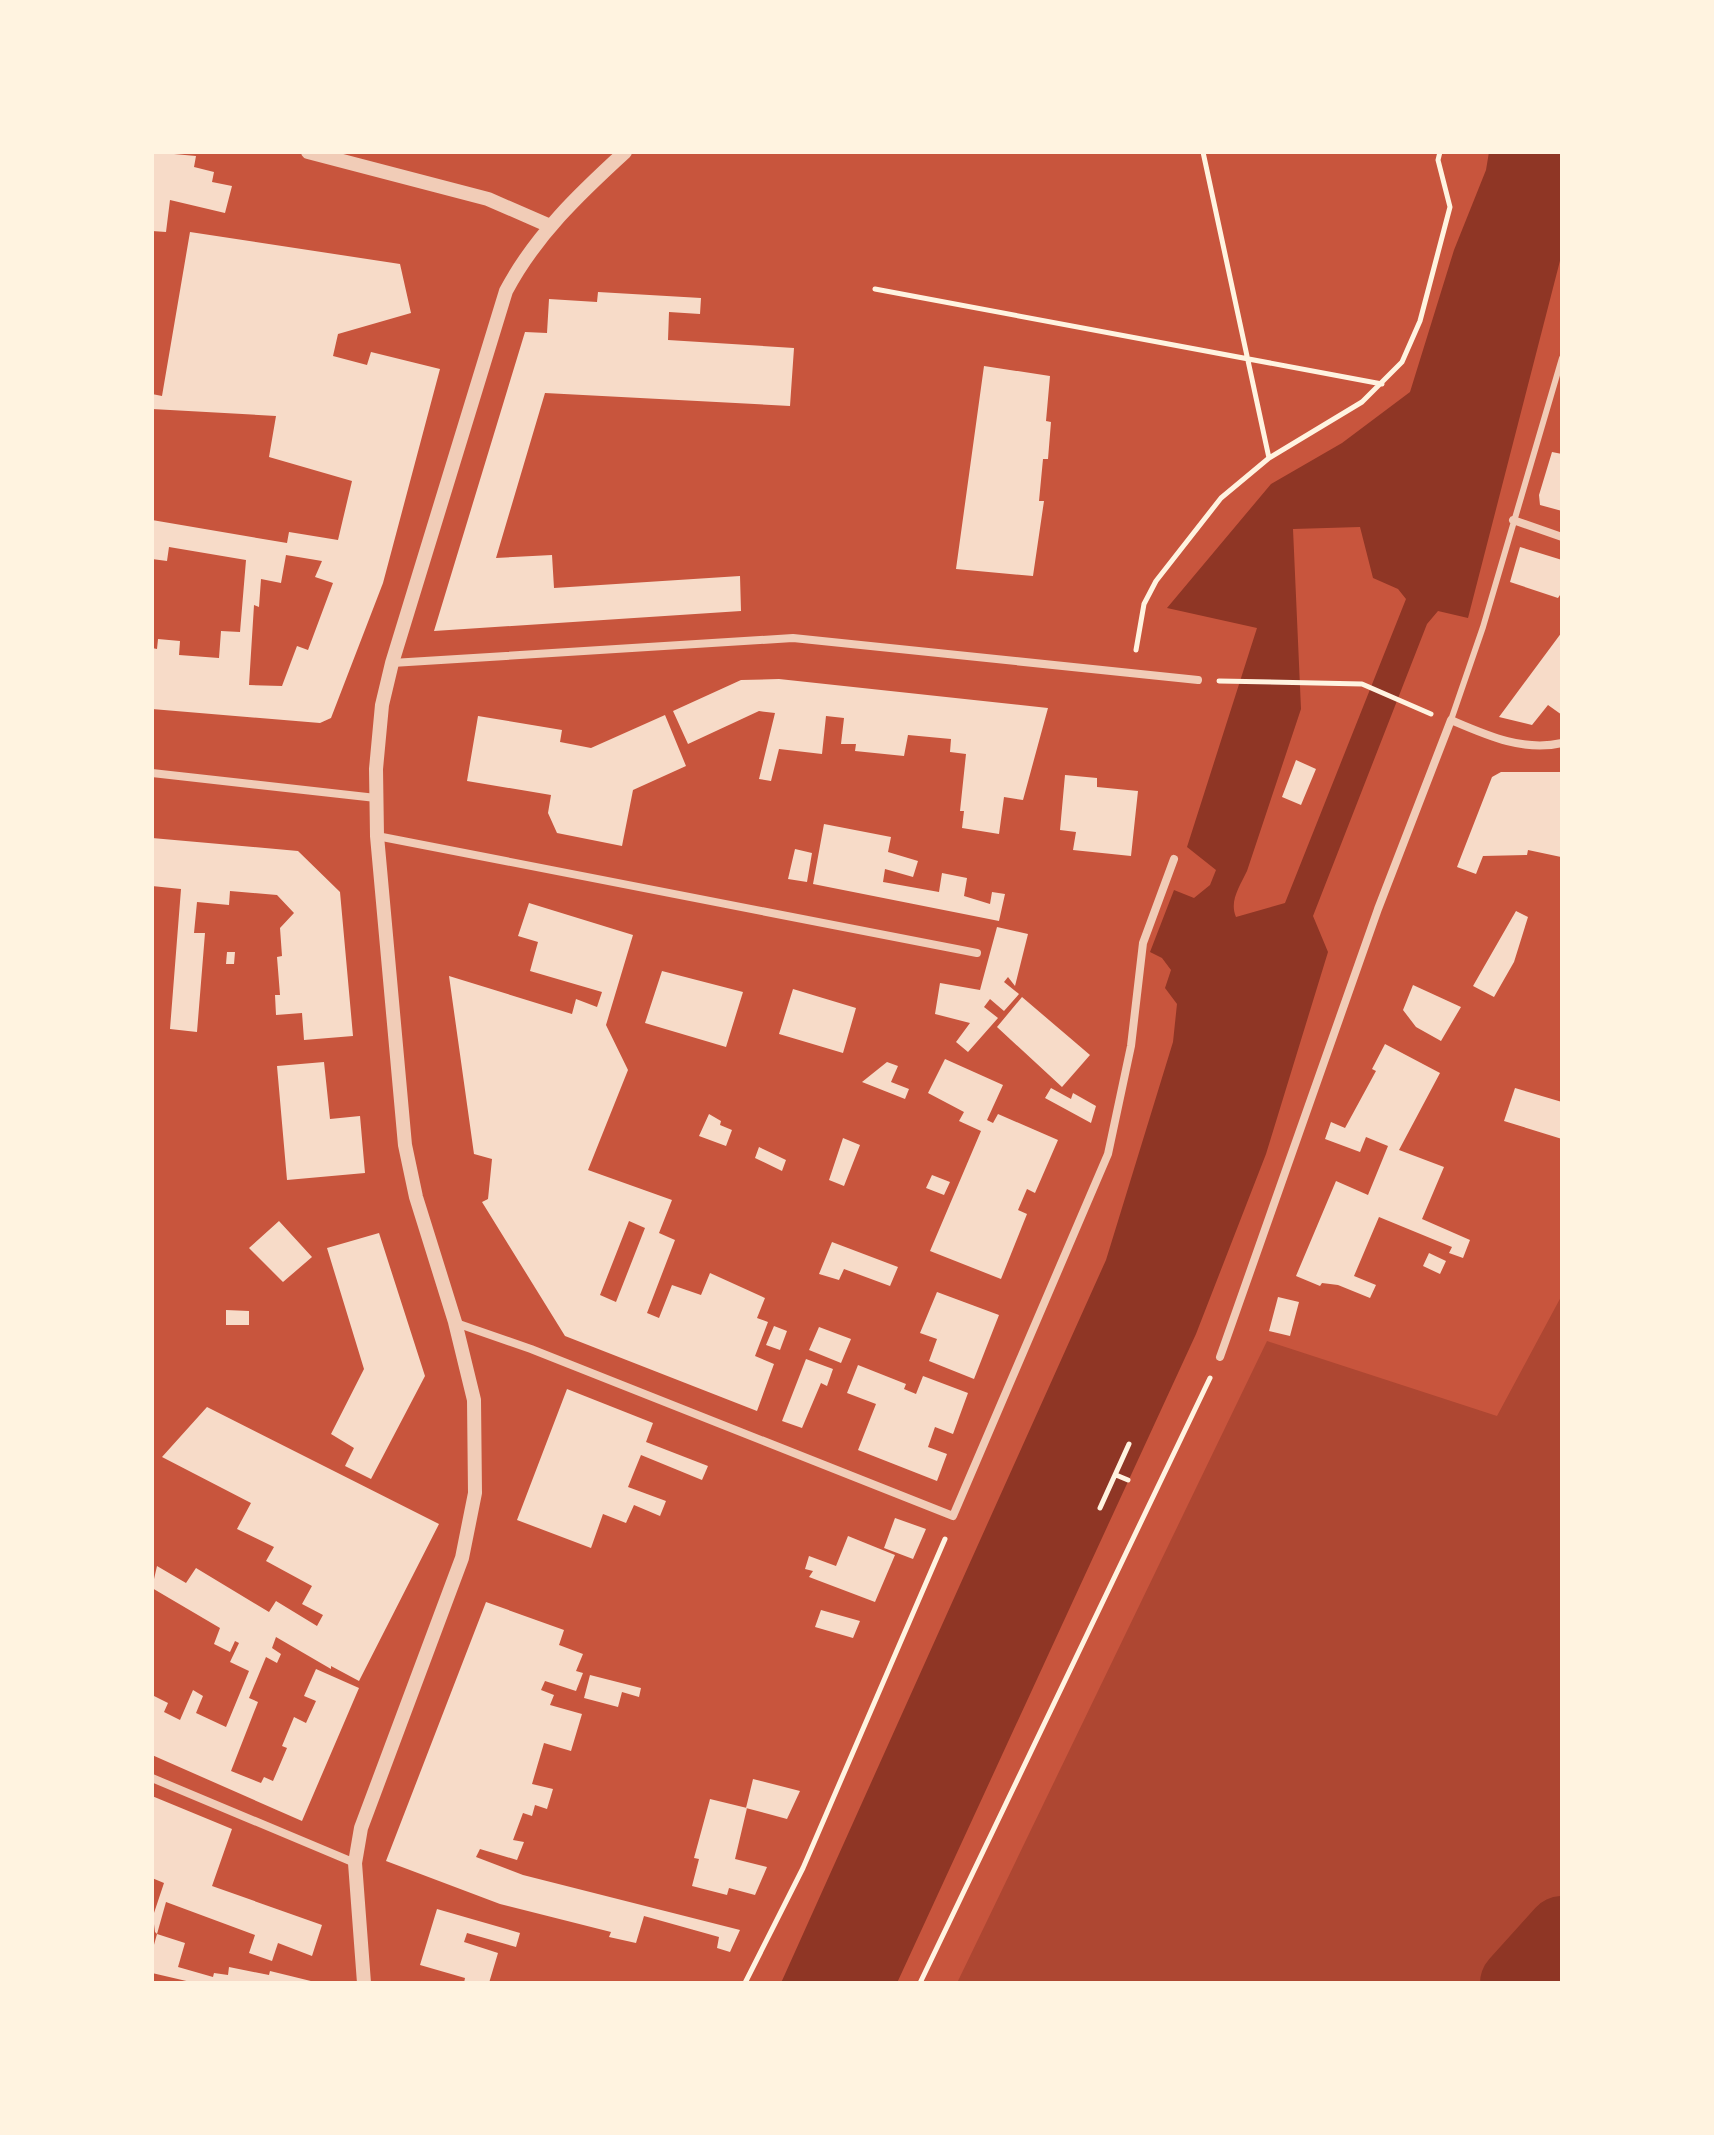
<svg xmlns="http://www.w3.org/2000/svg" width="1714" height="2135" font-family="Raleway,sans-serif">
	<rect width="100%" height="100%" fill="#c8553d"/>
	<!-- green -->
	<path fill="#ae4732" d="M1562,1295V1983H957L1267,1341L1497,1416Z"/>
	<!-- water -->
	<path fill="#8f3625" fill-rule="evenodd" d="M1489,152H1562V253L1468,618L1438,611L1427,624L1313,916L1328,952L1266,1154L1196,1334L897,1983H781L1106,1260L1173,1042L1177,1004L1165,988L1171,970L1162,958L1150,952L1174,890L1194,898L1210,885L1216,870L1187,847L1257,628L1167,608L1271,484L1342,443L1410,392L1454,250L1486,170ZM1360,527L1373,578L1398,589L1406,599L1285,903L1236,917C1229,901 1240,886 1247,871L1301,709L1293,529Z"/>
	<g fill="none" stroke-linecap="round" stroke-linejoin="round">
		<!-- river -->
		<path stroke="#8f3625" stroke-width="72" d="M1516,1983L1562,1932"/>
	</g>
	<!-- building -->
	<path fill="#f7dbc8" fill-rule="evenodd" d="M152,152L196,156L194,167L214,172L212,182L232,186L225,213L170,200L166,232L152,231Z
		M190,232L400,264L411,313L338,334L333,356L367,365L371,352L440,369L383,583L331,718L320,723L152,709V648L157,649L158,639L180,641L179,655L219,658L221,631L240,632L246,560L169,547L167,561L152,559V520L287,543L289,532L338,540L352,481L269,457L276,416L152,409V394L162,396ZM286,555L322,561L315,577L333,583L308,650L297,646L282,686L249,685L254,605L259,607L261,579L281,583Z
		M598,292L701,298L700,314L669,312L668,340L794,348L790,406L545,393L496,558L552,555L554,588L740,576L741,611L434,631L525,332L547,333L549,299L597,302Z
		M984,366L1050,376L1046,421L1051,422L1048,459H1043L1039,501H1044L1033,576L956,569Z
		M1552,452L1562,454V511L1540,505L1539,495Z
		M1520,547L1562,560V592L1558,598L1510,582Z
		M1562,632V715L1548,705L1532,725L1499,717Z
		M779,679L1048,708L1023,800L1004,797L999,834L962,828L964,811H960L966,754L950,752L951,739L908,735L904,756L855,751L856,744H841L844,718L826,716L822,754L779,749L771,781L759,779L775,713L759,711L688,744L673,711L741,680Z
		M665,715L686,766L633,790L622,846L557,833L548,813L551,795L467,781L478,716L562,730L560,742L591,748Z
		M1296,760L1316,769L1301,805L1282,797Z
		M1501,772H1562L1561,857L1528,850L1527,855L1483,856L1476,874L1457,867L1492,777Z
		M1065,775L1097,778V787L1138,791L1131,856L1073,850L1076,832L1060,830Z
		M824,824L891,837L888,852L918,861L913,877L885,869L883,882L939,892L942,873L967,878L964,896L990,904L992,892L1005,894L999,921L813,884Z
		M152,838L298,851L340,892L353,1036L304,1040L302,1013L276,1015L275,995H280L277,957L282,956L280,928L294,913L277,895L230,891L229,905L197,902L194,933H205L197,1032L170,1029L181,889L152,886Z
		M795,849L812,853L807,882L788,879Z
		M529,903L633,935L606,1025L628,1070L588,1170L672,1200L659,1233L675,1240L647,1313L659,1318L672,1285L701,1295L710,1273L765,1298L757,1318L768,1322L755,1356L774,1364L757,1411L565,1336L482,1202L488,1199L492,1159L474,1154L449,976L572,1014L576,999L597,1007L602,992L530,971L538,942L518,936ZM629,1221L645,1228L616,1302L600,1295Z
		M1516,911L1528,917L1514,962L1494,997L1473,986Z
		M997,927L1028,934L1015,986L1008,977L1004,982L1019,994L1004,1011L990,999L984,1007L998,1018L968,1052L956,1042L970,1023L935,1014L940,983L980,990Z
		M227,952H235L234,964H226Z
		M662,971L743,992L726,1047L645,1023Z
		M1413,985L1461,1007L1441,1041L1416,1027L1403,1010Z
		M793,989L856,1008L843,1053L779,1034Z
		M1022,997L1090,1055L1062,1087L997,1027Z
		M1385,1044L1440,1073L1399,1150L1444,1167L1422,1219L1470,1240L1463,1258L1449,1253L1452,1247L1379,1217L1354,1276L1376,1285L1370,1298L1338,1285L1322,1283L1320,1286L1296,1276L1336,1181L1368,1195L1388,1146L1366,1137L1360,1152L1325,1139L1331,1122L1345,1128L1376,1071L1372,1069Z
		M945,1059L1003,1085L987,1120L993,1123L998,1114L1058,1140L1035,1193L1027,1189L1018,1210L1027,1214L1001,1279L930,1251L981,1131L959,1121L964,1112L928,1093Z
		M324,1062L330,1119L360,1116L365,1173L287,1180L277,1066Z
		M887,1062L898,1066L891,1082L909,1089L905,1099L862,1082Z
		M1051,1088L1071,1099L1073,1093L1096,1106L1091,1123L1045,1098Z
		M1515,1088L1562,1102V1139L1504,1121Z
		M709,1114L721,1121L720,1125L732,1130L726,1146L699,1136Z
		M843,1138L860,1145L844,1186L829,1180Z
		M759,1147L786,1160L782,1171L755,1158Z
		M932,1175L950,1182L944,1195L926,1188Z
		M279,1221L312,1257L283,1282L249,1248Z
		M379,1233L425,1376L371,1479L345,1466L354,1448L331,1434L364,1369L327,1248Z
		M832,1242L898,1267L890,1286L844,1269L839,1280L819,1274Z
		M1429,1253L1446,1261L1440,1274L1423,1266Z
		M937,1292L999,1315L974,1379L929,1361L937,1339L920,1333Z
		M1278,1297L1299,1302L1290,1336L1269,1331Z
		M226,1310L249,1311V1325H226Z
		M774,1326L787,1331L780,1350L766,1345Z
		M819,1327L851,1339L841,1363L809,1350Z
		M806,1359L833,1369L827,1386L821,1383L802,1428L782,1421Z
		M858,1365L906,1384L904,1389L916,1394L923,1376L968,1393L953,1434L935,1427L928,1447L947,1454L937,1481L858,1450L876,1404L847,1393Z
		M567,1389L653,1423L646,1442L708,1466L702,1480L641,1455L628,1487L666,1501L660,1516L634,1505L626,1523L603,1514L591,1548L517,1520Z
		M207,1407L439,1524L359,1681L331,1666V1669L276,1637L272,1648L281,1654L277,1663L266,1657L249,1698L258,1702L231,1771L261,1783L264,1777L273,1781L287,1748L282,1746L294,1717L306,1723L316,1701L304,1696L316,1669L359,1688L302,1821L152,1755V1695L168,1703L164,1712L180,1720L193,1690L203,1696L196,1713L226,1727L249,1671L230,1662L239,1643L235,1641L230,1652L214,1644L220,1628L152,1588L157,1566L186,1583L196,1568L269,1612L276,1601L317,1626L323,1615L302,1604L312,1586L266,1561L274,1547L237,1529L251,1503L162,1457Z
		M895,1518L926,1529L913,1559L884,1548Z
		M848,1536L895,1555L875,1602L809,1577L813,1571L805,1569L809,1556L836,1566Z
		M486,1602L564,1630L559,1645L583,1654L576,1671L583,1673L576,1691L545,1681L541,1690L554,1695L550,1705L582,1714L571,1751L544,1743L532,1784L553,1789L547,1809L535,1805L532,1816L523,1813L513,1840L524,1842L517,1860L480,1849L476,1857L523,1875L740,1930L730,1952L717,1948L719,1937L644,1916L636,1943L609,1937L611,1932L500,1904L386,1861Z
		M821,1610L860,1621L853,1638L815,1627Z
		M590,1675L641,1688L639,1697L622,1692L618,1707L584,1698Z
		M753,1779L800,1791L787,1819L746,1808Z
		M152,1796L232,1829L212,1886L322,1925L312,1956L278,1943L272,1961L249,1953L255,1935L166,1902L157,1934L155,1932L153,1916L164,1883L152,1878Z
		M710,1799L747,1808L735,1859L767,1867L755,1895L729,1888L727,1895L692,1886L699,1859L694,1858Z
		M437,1909L520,1933L516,1947L467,1933L464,1942L498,1953L489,1983H464L465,1978L420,1965Z
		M157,1934L185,1943L178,1967L213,1977L214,1973L228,1975L229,1967L269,1975L270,1971L319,1983H195L152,1973V1952Z"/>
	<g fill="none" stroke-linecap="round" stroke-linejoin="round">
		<!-- path -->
		<path stroke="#fff3e0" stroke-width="5" d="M1203,152L1269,458
			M875,289L1382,384
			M1136,650L1144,604L1156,581L1221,498L1269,458L1362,402L1402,362L1420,321L1450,207L1438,160L1440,152
			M1219,681L1362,684L1431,714
			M1116,1475L1128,1480
			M1100,1508L1129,1444
			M745,1983L803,1868L945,1539
			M920,1983L1210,1378"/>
		<!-- service -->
		<path stroke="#f1ccb7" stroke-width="6" d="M1451,720L1483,627L1562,358"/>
		<!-- minor -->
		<path stroke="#f1ccb7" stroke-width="8" d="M1513,520L1562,537
			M392,663L793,638L1198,680
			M152,773L376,798
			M377,836L977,953
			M456,1323L531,1349L953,1516L1108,1154L1131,1046L1143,943L1174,859
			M1220,1357L1378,909L1451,720C1486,735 1523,752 1562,743
			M152,1778L355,1863"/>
		<!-- tertiary -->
		<path stroke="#f1ccb7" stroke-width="14" d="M308,152L488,199L550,226
			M364,1983L355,1863L361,1828L462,1558L475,1493L474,1400L455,1322L416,1197L405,1145L377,836L376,769L382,705L392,663L506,291C535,236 579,194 625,152"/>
	</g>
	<!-- border -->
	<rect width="1714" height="2135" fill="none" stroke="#fff3e0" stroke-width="308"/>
</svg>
